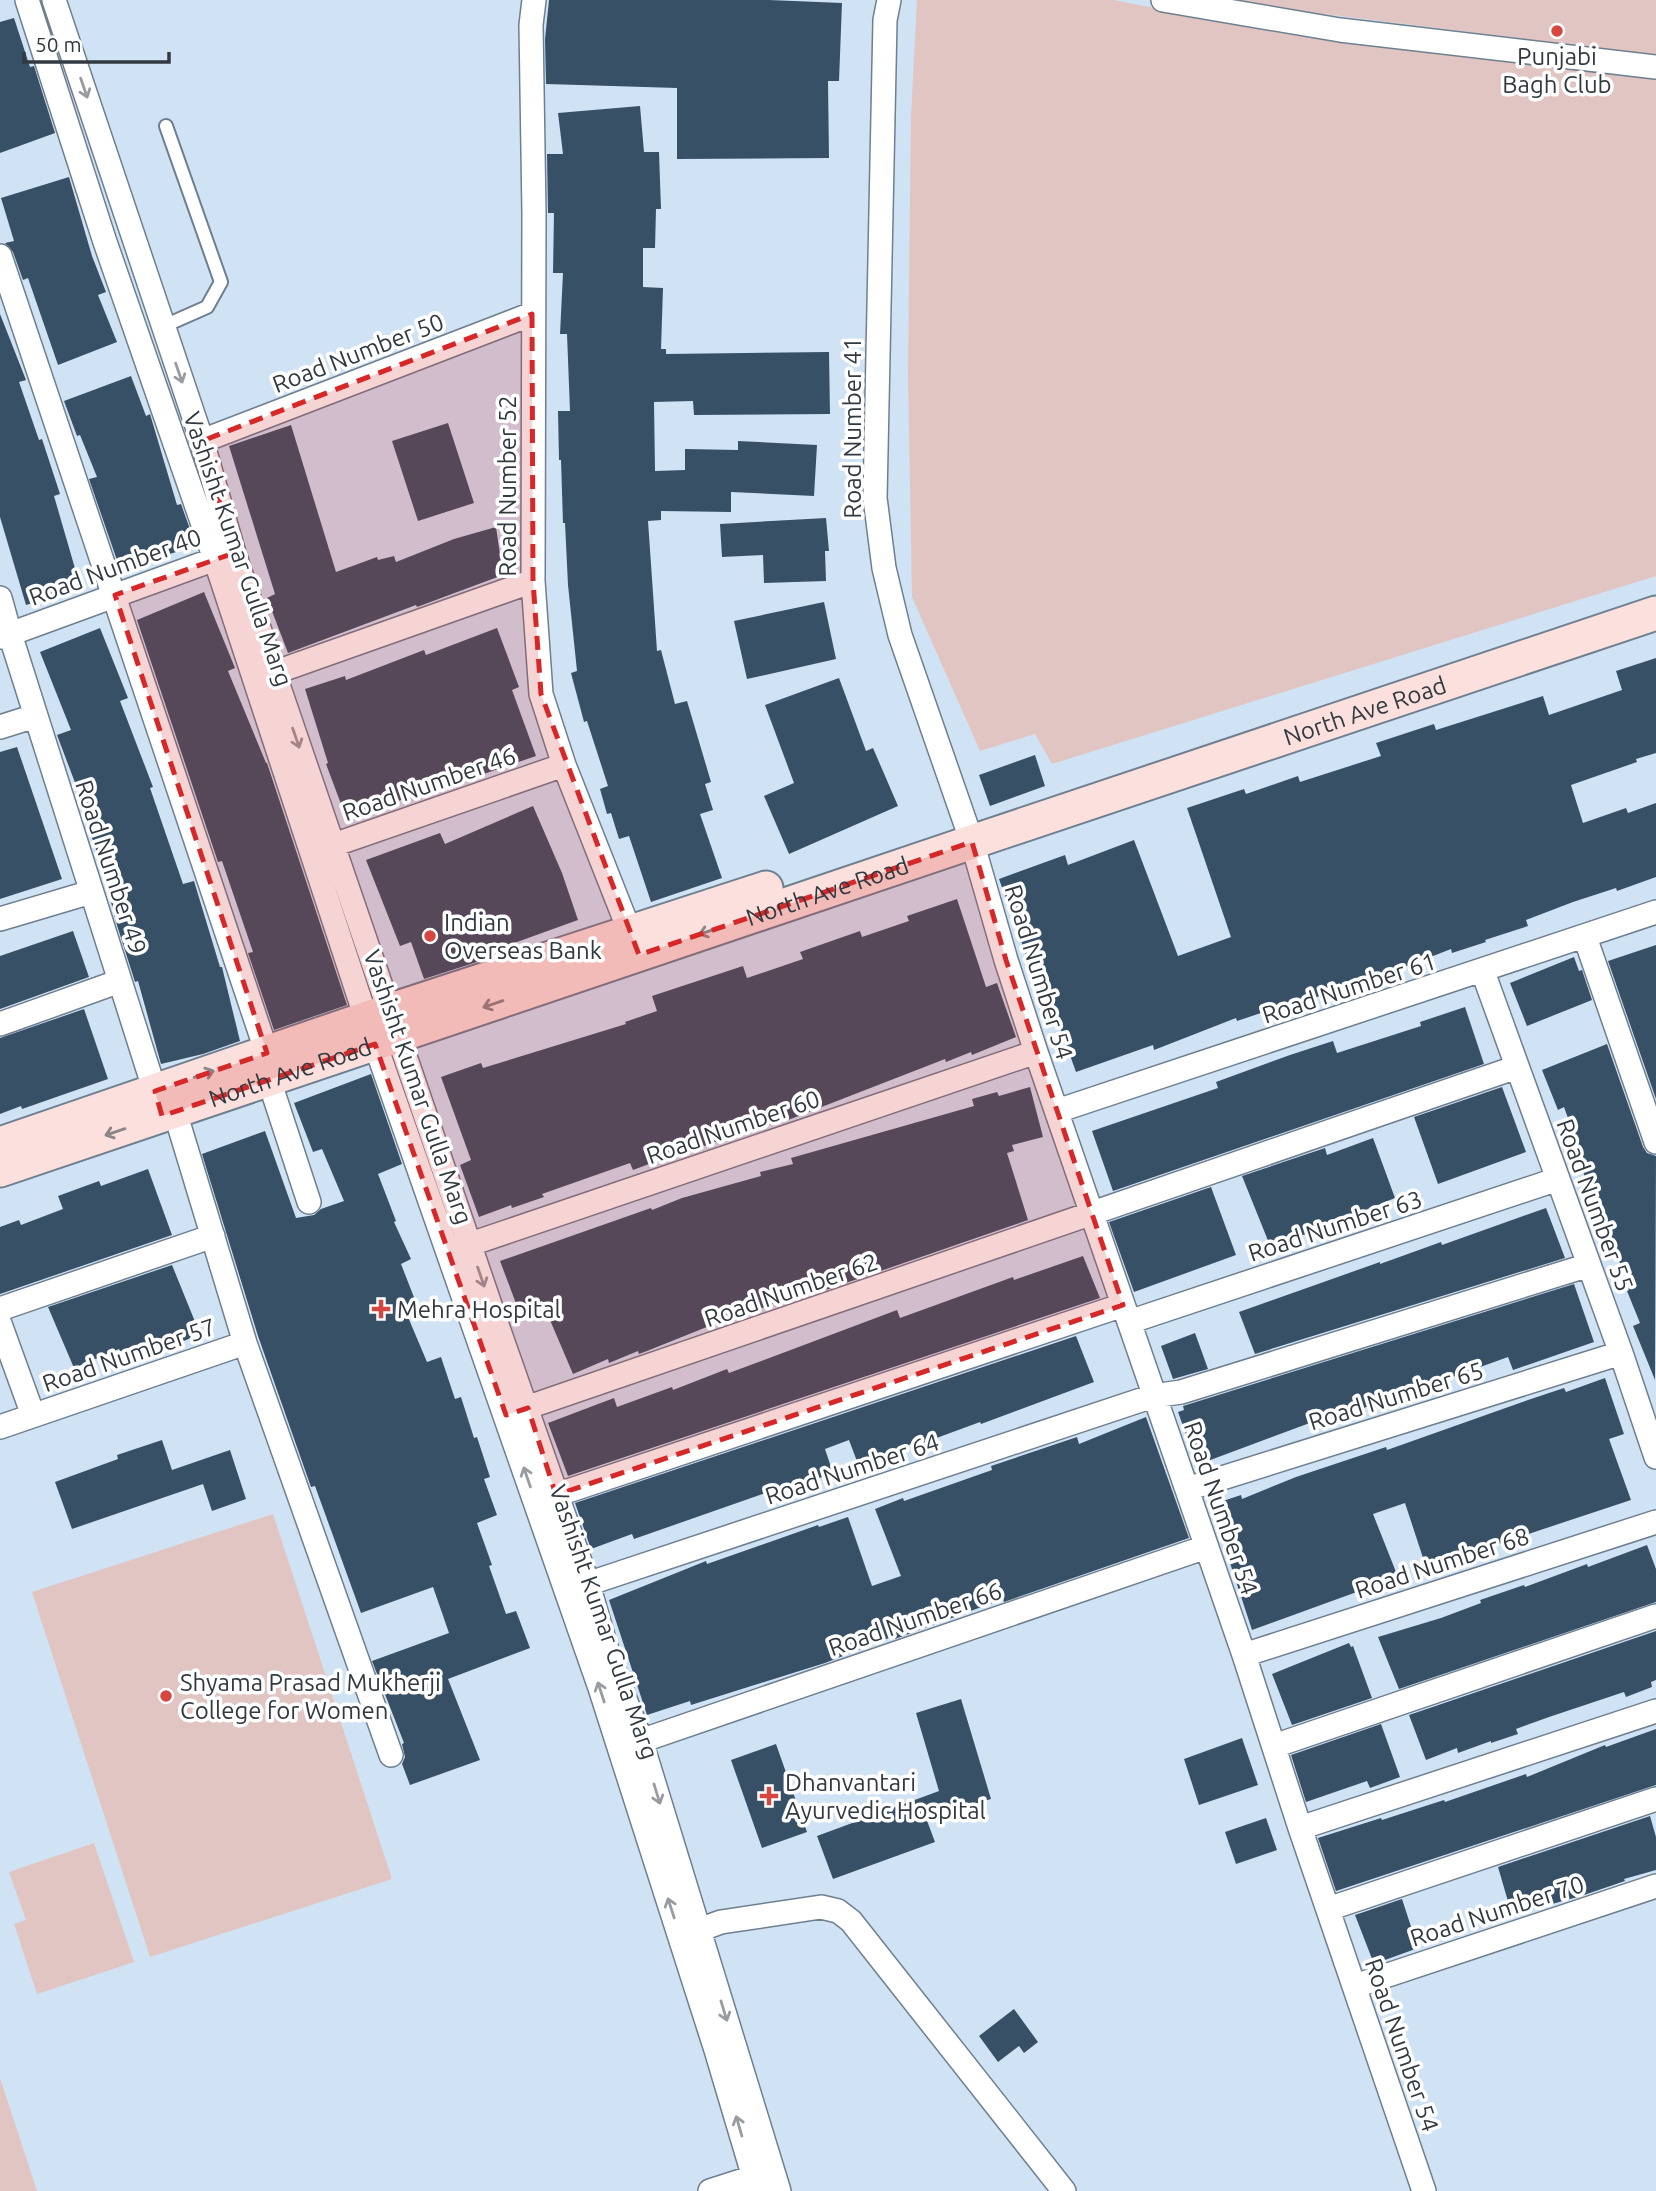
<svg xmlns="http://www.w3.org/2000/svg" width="1656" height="2191" font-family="Ubuntu,sans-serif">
	<rect width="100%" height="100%" fill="#d0e3f5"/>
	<!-- green -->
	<path fill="#e0c5c2" d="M917,0H1114L1286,34L1656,79V576L1052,764L1035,734L980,751L912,597L908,372L911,116Z
		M1222,0H1656V55L1259,6Z
		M273,1514L392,1879L150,1957L32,1592Z
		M94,1843L134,1962L37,1994L14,1924L26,1920L9,1872Z
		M0,2078L37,2191H0Z"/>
	<!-- building -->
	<path fill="#385066" d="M549,0H769L842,3L839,81H828L829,158L677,159V88L546,84L545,39Z
		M14,18L30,67L34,66L55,133L0,153V22Z
		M640,106L644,152H659L661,209H656L655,248H643V287L663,288L661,349H666V354L829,352L830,414L694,415L693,401L654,402L655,471L685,470V449L738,450V441L817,445L814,496L731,492V512L661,511V520L648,521L657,651L661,650L675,704L687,701L711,782L705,784L713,810L700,814L722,878L651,902L629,836L619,839L611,813L607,814L600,789L608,786L587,721L584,722L571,673L577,671L568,585L565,523H563L561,460H559L558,411H570L567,334H560L563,273H553L554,213H548L547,154H563L558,113Z
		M69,177L92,256L106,292L98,295L117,342L58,365L28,278L23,280L13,252L5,243L14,241L1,198Z
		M0,314L26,380L19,382L39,440L42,439L60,494L54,496L81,589L26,605L0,517Z
		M131,376L146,416L150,414L177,505L181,504L196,546L120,569L89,479L97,477L80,435L77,436L64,401Z
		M448,423L474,503L418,521L392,441Z
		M291,425L336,572L377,557L378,560L394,556L396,562L454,539L496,527L503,575L417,607L416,605L288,653L267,598L275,594L229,446Z
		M826,518L829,551H825L826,581L764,583L763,555L722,557L720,524Z
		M204,592L235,668L228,671L266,763H267L347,1005L274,1030L248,953L253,952L222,861L218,862L137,620Z
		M824,602L836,659L747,679L734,621Z
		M100,628L128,698L120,701L153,787L150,788L183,884L194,881L220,967H222L240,1041L203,1054L161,1064L138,981L135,982L116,922L111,902L114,901L85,818L88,817L57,735L71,730L40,652Z
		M497,628L519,687L512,690L536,756L440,789L439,786L347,820L326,764L328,763L305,689L345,676L346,680L424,650L426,655Z
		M1656,658V753L1636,759L1637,762L1571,785L1583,823L1626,808L1628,813L1656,803V877L1617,891L1616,888L1573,902L1526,920L1528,926L1485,940L1486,942L1452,953L1451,949L1364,983L1363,980L1290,1007L1288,1004L1237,1021L1236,1018L1154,1050L1153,1045L1076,1072L1042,977L1035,980L999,879L1065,855L1068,865L1134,840L1178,956L1231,937L1187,808L1244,789L1246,794L1298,776L1300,782L1381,756L1376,743L1434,724L1436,730L1543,696L1549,715L1622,690L1616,671Z
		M839,678L866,751L873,748L898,806L789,854L764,796L794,783L765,705Z
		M17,747L62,879L0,899V752Z
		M1035,755L1045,786L990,806L979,775Z
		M533,806L562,873L578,920L478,956L480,961L424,979L411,942L400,946L366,860L440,833L445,844Z
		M957,899L986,987L997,983L1016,1037L972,1055L971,1052L946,1062L945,1059L783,1122L782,1120L746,1133V1131L693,1150L692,1148L633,1170L630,1163L542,1194L544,1197L512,1208L511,1205L479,1217L460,1165L471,1160L441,1077L481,1063L483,1068L626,1024L625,1022L657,1011L652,996L743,966L747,978L803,959L800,952L860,931L862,937L909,921L907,916Z
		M73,931L89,977L0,1009V956Z
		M1656,945V1099L1608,961Z
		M1574,957L1579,971L1582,970L1592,1000L1527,1026L1510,983Z
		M1465,1007L1484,1064L1113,1191L1092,1131L1218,1088L1216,1082L1290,1055L1333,1041L1337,1053L1421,1026L1420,1022Z
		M84,1009L108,1079L22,1109L21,1106L0,1114V1038Z
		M1607,1044L1643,1147L1647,1153L1656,1156L1655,1380L1633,1326L1640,1323L1627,1291L1629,1290L1611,1237L1607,1238L1577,1155L1581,1154L1564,1107L1558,1110L1542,1070Z
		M371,1074L402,1164L378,1174L396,1221L394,1222L411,1259L401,1264L417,1305L405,1310L427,1362L441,1357L455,1399L461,1397L474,1438L477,1437L490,1477L484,1479L497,1515L477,1523L492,1565L489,1566L506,1614L516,1611L530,1648L448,1679L480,1760L410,1785L402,1764L405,1757L402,1744L404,1743L372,1661L449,1633L433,1587L361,1613L315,1486L311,1487L258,1336L202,1154L265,1131L296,1218L314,1215L321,1209L344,1201L322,1149L313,1152L294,1103Z
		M1030,1087L1043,1137L1012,1145L1014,1151L1007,1153L1028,1220L814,1294L813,1291L778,1304L777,1302L745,1315L744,1312L647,1351L639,1354L638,1351L609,1363L608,1359L573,1374L544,1306L520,1314L500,1261L651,1208L652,1210L682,1198L761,1176L760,1172L793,1164L791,1158L974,1106L972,1099L997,1092L999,1096Z
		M1502,1087L1526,1152L1438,1184L1414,1117Z
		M1373,1138L1395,1198L1271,1248L1242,1176L1325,1148L1327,1155Z
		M148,1169L172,1235L0,1294V1227L19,1220L21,1225L63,1209L58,1196L99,1181L101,1186Z
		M1211,1187L1236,1255L1134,1292L1109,1222Z
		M1546,1208L1565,1258L1255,1354L1239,1312L1380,1262V1264L1441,1242L1442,1245Z
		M1083,1256L1100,1298L568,1476L548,1423L614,1398L617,1407L672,1387L673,1390L727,1369L729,1373L897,1310L900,1318L1013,1277L1014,1280Z
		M172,1265L200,1334L165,1349L161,1338L122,1355L119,1349L74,1368L48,1307Z
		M1574,1284L1594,1342L1513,1370L1508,1357L1422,1388L1421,1386L1343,1416L1342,1411L1197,1465L1178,1412L1184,1410L1183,1406Z
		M1195,1333L1208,1369L1173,1379L1161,1346Z
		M1076,1336L1094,1382L981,1424L980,1422L923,1443L922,1440L858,1464L849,1440L825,1449L833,1473L776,1494L774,1490L634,1539L632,1534L591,1549L575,1503Z
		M1605,1378L1624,1434L1609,1439L1631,1500L1483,1549L1485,1553L1428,1573L1405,1503L1373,1514L1398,1577L1252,1630L1211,1505L1241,1495L1242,1499L1296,1477L1386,1447L1387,1450L1528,1400L1564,1388L1566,1392Z
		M1146,1417L1189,1538L1004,1602L1003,1599L895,1639L894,1636L825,1663L691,1705L690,1701L647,1715L609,1600L706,1561L707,1564L818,1525L819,1527L848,1517L872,1586L901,1576L875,1509L903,1498L904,1501L992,1470L991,1466L1077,1437L1079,1444Z
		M162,1440L172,1470L230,1450L246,1499L212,1511L203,1484L72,1529L55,1482L118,1459L117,1455Z
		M1647,1545L1656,1569V1602L1399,1689L1378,1637L1441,1618L1481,1603L1480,1600L1524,1585L1525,1587L1587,1564L1588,1567Z
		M1656,1631V1680L1651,1682L1652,1687L1626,1697L1624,1692L1549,1717L1516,1729L1518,1734L1491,1743V1741L1458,1753L1457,1748L1426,1760L1409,1715Z
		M1349,1643L1351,1647L1353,1646L1372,1698L1292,1725L1272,1674Z
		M961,1699L991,1799L926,1818L935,1842L833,1879L817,1836L939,1791L916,1713Z
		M1381,1724L1400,1777L1370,1788L1367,1781L1306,1802L1291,1755Z
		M1656,1729V1785L1336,1891L1318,1838L1381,1818L1382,1820L1444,1800L1445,1802L1526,1774L1527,1777L1605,1745L1606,1747Z
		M1242,1738L1258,1785L1199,1805L1184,1759Z
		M776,1744L807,1832L762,1848L731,1760Z
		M1650,1816L1656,1837V1870L1624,1879L1625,1881L1581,1896L1512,1915L1498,1867Z
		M1266,1818L1277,1850L1236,1864L1225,1832Z
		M1402,1899L1418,1948L1374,1964L1355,1915Z
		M1014,2009L1038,2042L1024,2053L1019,2046L998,2062L979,2036Z"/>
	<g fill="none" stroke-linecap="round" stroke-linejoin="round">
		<defs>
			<path id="lane" d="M164,326L207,307L221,282L166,126"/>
			<path id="street" d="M27,0L104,239L215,559L366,1018L600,1688L716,2050L758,2191
				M54,0L202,441L234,553L274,673L497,1325L588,1584L609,1657L641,1741L779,2191
				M534,0L531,25L534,214L533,581L541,694L564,765L635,945
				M889,0L885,20L875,498L884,568L900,635L972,842L1006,960L1036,1052L1244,1655L1300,1828L1424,2191
				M1163,0L1340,30L1656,67
				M0,256L267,1053
				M202,441L532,314
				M0,598L10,634L229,554
				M0,637L10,634L159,1104
				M262,677L533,581
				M0,727L35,716
				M319,850L564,765
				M0,919L91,892
				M1585,937L1656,1142
				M1483,972L1621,1353L1656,1457
				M0,1024L120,981
				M269,1080L309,1202
				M1057,1111L1656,912
				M175,1112L245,1343L391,1755
				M456,1249L1036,1052
				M0,1309L213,1236
				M1129,1322L1558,1179
				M0,1324L33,1415
				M514,1412L1517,1067
				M0,1427L245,1343
				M1187,1489L1621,1353
				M556,1495L1123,1305
				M575,1588L1153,1396L1181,1392L1589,1265
				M1244,1655L1656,1522
				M626,1746L1206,1547
				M1274,1746L1656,1616
				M1300,1828L1656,1711
				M1328,1909L1656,1799
				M699,1930L721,1922L821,1907L838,1911L851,1921L1064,2191
				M1355,1986L1656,1886
				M710,2191L766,2173"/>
			<g id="secondary">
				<path d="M0,1144L391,1010L766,888"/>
				<path id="s1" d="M0,1170L972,842L1656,613"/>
			</g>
		</defs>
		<!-- lane casing -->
		<use href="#lane" stroke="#6e7f8f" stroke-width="16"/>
		<!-- street casing -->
		<use href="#street" stroke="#6e7f8f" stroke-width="26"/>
		<!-- secondary casing -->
		<use href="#secondary" stroke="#6e7f8f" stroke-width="37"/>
		<!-- lane -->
		<use href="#lane" stroke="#fff" stroke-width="12"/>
		<!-- street -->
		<use href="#street" stroke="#fff" stroke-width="23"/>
		<!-- secondary -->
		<use href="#secondary" stroke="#fbe0dd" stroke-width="33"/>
	</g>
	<!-- one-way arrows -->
	<defs><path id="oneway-shaft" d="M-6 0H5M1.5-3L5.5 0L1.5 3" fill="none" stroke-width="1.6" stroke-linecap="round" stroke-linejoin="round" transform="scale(1.75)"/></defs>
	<g stroke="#989ca0">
		<use href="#oneway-shaft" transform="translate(84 88) rotate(71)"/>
		<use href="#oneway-shaft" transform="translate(179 373) rotate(71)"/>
		<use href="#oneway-shaft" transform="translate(296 738) rotate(71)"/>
		<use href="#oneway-shaft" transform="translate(481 1277) rotate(71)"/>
		<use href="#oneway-shaft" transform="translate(527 1477) rotate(-109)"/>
		<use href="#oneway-shaft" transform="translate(601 1692) rotate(-108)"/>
		<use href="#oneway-shaft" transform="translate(657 1794) rotate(73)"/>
		<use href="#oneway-shaft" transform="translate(671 1908) rotate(-108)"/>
		<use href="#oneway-shaft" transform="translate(724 2011) rotate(73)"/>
		<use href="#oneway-shaft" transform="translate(739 2126) rotate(-106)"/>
	</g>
	<g stroke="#8c8587">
		<use href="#oneway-shaft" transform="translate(709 931) rotate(161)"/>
		<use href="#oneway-shaft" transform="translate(493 1004) rotate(161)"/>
		<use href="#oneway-shaft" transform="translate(204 1074) rotate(-19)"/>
		<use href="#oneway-shaft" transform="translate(115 1132) rotate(161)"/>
	</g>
	<!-- marked area -->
	<path fill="#d62828" fill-opacity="0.2" stroke="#d62828" stroke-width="5" stroke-dasharray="14 9" stroke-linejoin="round" d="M532,314L533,581L541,694L639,955L972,842L1006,960L1123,1305L556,1495L528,1408L506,1415L375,1044L162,1116L155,1091L267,1053L115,595L234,553L202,441Z"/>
	<!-- markers -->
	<g fill="#d64742" stroke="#fff" stroke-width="2.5">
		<circle cx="1557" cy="31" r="7"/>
		<circle cx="430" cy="936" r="7"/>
		<path d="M377.5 1298.5h7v7h7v7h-7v7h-7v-7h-7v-7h7z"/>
		<circle cx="166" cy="1696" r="7"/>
		<path d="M765.5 1785.5h7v7h7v7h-7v7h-7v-7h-7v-7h7z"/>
	</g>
	<g text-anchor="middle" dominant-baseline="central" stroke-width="7" stroke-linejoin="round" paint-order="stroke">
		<!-- poi labels -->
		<g font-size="24" fill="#323a41" stroke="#fff" text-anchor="start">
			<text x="1557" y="56" text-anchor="middle">Punjabi<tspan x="1557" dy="28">Bagh Club</tspan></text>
			<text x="444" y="922">Indian<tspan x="444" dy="28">Overseas Bank</tspan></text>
			<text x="397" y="1309">Mehra Hospital</text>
			<text x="180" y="1682">Shyama Prasad Mukherji<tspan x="180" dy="28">College for Women</tspan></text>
			<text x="785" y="1782">Dhanvantari<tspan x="785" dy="28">Ayurvedic Hospital</tspan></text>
		</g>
		<!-- street labels -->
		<g font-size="24" fill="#323a41" stroke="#fff">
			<text transform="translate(358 353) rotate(-21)">Road Number 50</text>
			<text transform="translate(852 428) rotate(-90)">Road Number 41</text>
			<text transform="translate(507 486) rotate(-90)">Road Number 52</text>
			<text transform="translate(238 549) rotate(71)">Vashisht Kumar Gulla Marg</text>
			<text transform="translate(115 567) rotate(-20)">Road Number 40</text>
			<text stroke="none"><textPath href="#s1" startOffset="1440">North Ave Road</textPath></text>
			<text transform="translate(429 784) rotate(-19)">Road Number 46</text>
			<text transform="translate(111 867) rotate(72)">Road Number 49</text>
			<text stroke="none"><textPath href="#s1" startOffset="873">North Ave Road</textPath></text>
			<text transform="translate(1039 972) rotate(73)">Road Number 54</text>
			<text transform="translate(1349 988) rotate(-18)">Road Number 61</text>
			<text stroke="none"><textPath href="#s1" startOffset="306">North Ave Road</textPath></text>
			<text transform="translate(418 1087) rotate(71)">Vashisht Kumar Gulla Marg</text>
			<text transform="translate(733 1127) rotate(-19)">Road Number 60</text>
			<text transform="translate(1595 1205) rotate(70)">Road Number 55</text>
			<text transform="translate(1335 1226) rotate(-18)">Road Number 63</text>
			<text transform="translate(791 1290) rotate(-19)">Road Number 62</text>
			<text transform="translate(129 1355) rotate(-19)">Road Number 57</text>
			<text transform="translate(1396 1396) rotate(-17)">Road Number 65</text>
			<text transform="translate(852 1469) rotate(-18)">Road Number 64</text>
			<text transform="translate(1221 1508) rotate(71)">Road Number 54</text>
			<text transform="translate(1442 1563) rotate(-18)">Road Number 68</text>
			<text transform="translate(915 1619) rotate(-19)">Road Number 66</text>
			<text transform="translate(604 1622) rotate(71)">Vashisht Kumar Gulla Marg</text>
			<text transform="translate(1497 1911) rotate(-18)">Road Number 70</text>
			<text transform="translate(1402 2045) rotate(71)">Road Number 54</text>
		</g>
	</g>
	<!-- scale -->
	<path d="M24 52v10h145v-10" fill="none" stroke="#323a41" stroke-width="3.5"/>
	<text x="35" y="52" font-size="21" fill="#323a41" stroke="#ffffff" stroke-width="5" paint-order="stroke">50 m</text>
</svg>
